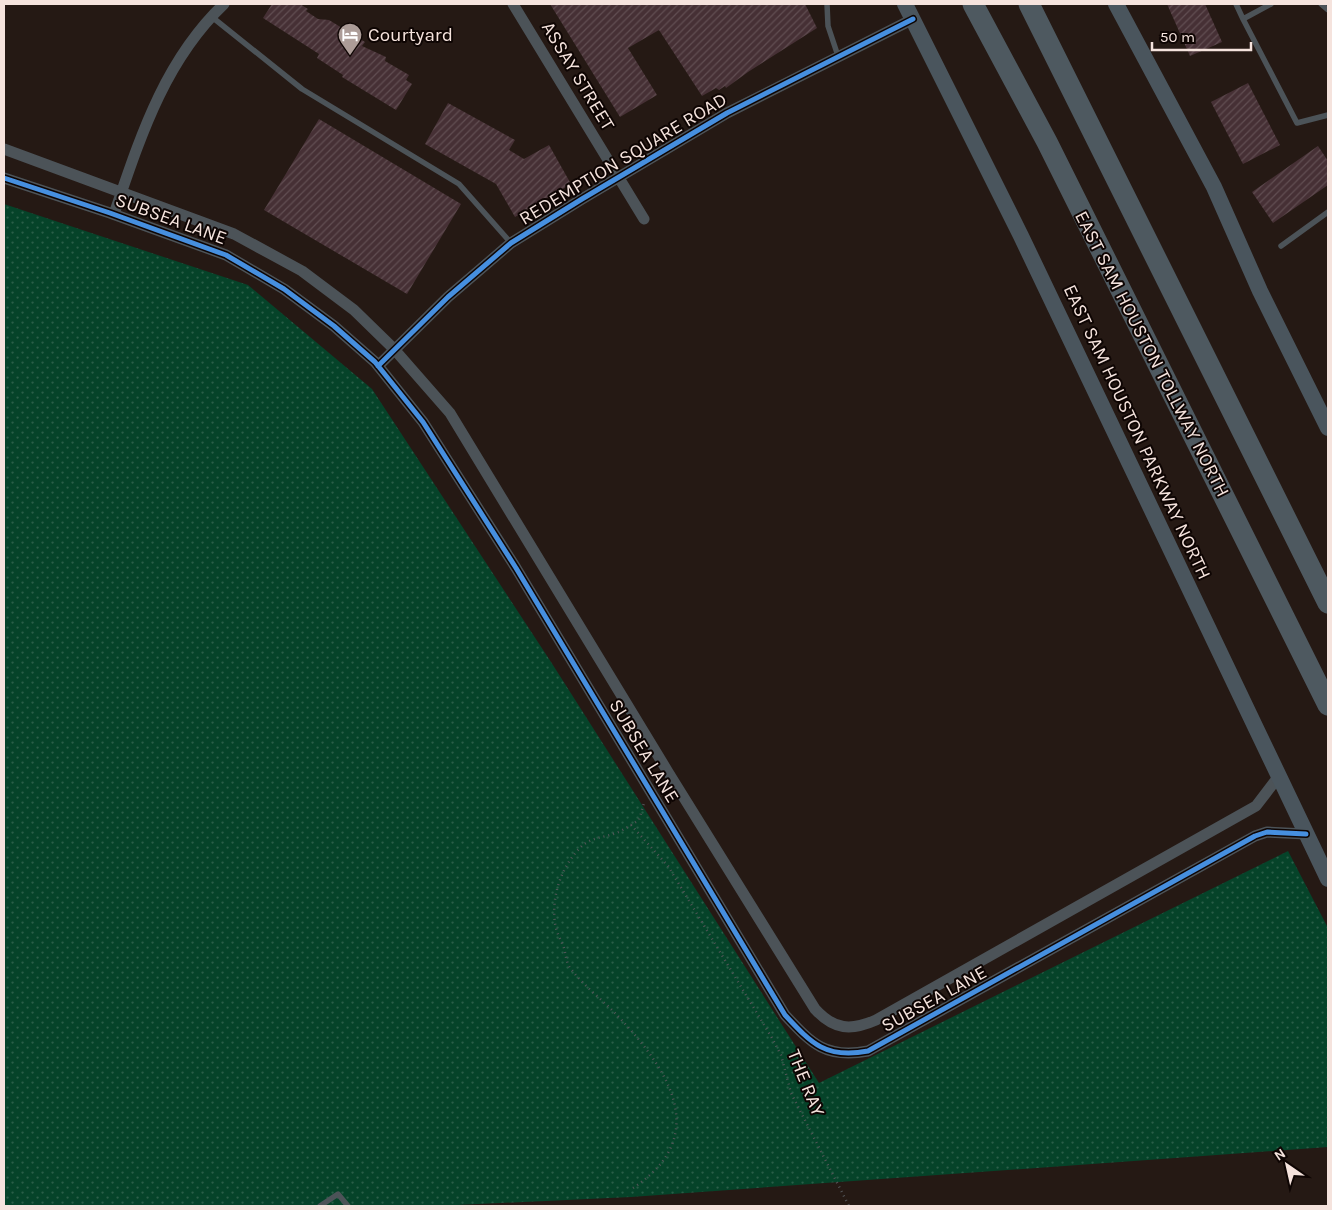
<svg xmlns="http://www.w3.org/2000/svg" width="1332" height="1210" font-family="Karla,sans-serif">
	<defs>
		<pattern id="grass-dots" width="8" height="8" patternUnits="userSpaceOnUse" patternTransform="scale(1.25)"><rect width="8" height="8" fill="#054329"/><path d="M2 2h.1M6 6h.1" fill="none" stroke="#2a5e48" stroke-width="1.8" stroke-linecap="round"/></pattern>
		<pattern id="building-hatch" width="6" height="6" patternUnits="userSpaceOnUse" patternTransform="scale(1.25)"><rect width="6" height="6" fill="#463035"/><path d="M-1 1l2-2M0 6l6-6M5 7l2-2" fill="none" stroke="#614e52"/></pattern>
	</defs>
	<rect width="100%" height="100%" fill="#251914"/>
	<!-- grass -->
	<path fill="url(#grass-dots)" d="M4,204L248,285L372,389L551,662L819,1083L1288,851L1328,928V1147L631,1197L436,1206H4Z"/>
	<!-- building -->
	<path fill="url(#building-hatch)" d="M272,4H300L308,9L306,11L318,19L329,20L365,42L362,46L386,57L385,61L409,75L406,80L412,84L396,110L342,77L343,75L317,58L319,54L263,18Z
		M550,4H805L817,28L748,72L726,88L725,86L719,90L716,88L702,96L659,30L628,48L657,95L620,117Z
		M1167,4H1205L1222,42L1190,56Z
		M1248,83L1280,145L1243,164L1211,102Z
		M448,103L515,140L509,150L524,159L549,145L571,184L515,217L496,184L425,144Z
		M319,119L461,204L407,294L264,210Z
		M1318,146L1328,161V185L1273,223L1252,192Z"/>
	<g fill="none" stroke-linecap="round" stroke-linejoin="round">
		<!-- path -->
		<path stroke="#545659" stroke-width="2.5" stroke-dasharray="1 4" stroke-linecap="butt" d="M631,825L668,866L772,1038L781,1055L791,1093L849,1206
			M633,1188C715,1134 665,1065 614,1012C600,998 583,985 571,969C566,963 566,955 564,948C561,940 556,932 555,923C551,896 562,865 581,847C591,837 603,838 616,833C624,830 631,825 639,820L644,803"/>
		<!-- lane -->
		<path stroke="#4c5358" stroke-width="5.5" d="M827,4L828,26L838,56
			M1236,4L1243,19L1271,4
			M1321,4L1328,10
			M212,17L302,89L459,184L511,243
			M1243,19L1297,123L1328,115
			M1281,246L1328,212
			M320,1206L338,1194L348,1206"/>
		<!-- street -->
		<path stroke="#4c5358" stroke-width="11" d="M513,4L644,219
			M4,149L234,234L302,271L354,310L394,349L450,413L668,772L815,1009C834,1030 851,1031 876,1020L1256,806L1279,776
			M4,178L110,213L226,255L284,289L334,326L375,362L423,422L516,568L785,1015C812,1044 826,1059 868,1051L1255,836L1267,832L1306,834
			M114,214C140,138 164,61 224,4
			M378,366L448,297L511,243L582,199L727,113L913,19"/>
		<!-- secondary -->
		<path stroke="#4a555d" stroke-width="16" d="M905,4L1021,236L1328,879
			M1116,4L1214,187L1260,291L1328,428"/>
		<!-- highway -->
		<path stroke="#4e5960" stroke-width="21" d="M973,4L1047,142L1328,705
			M1029,4L1328,603"/>
		<defs>
			<path id="cycleway" d="M4,178L110,213L226,255L284,289L334,326L375,362L423,422L516,568L785,1015C812,1044 826,1059 868,1051L1255,836L1267,832L1306,834
				M378,366L448,297L511,243L582,199L727,113L913,19"/>
		</defs>
		<!-- cycleway casing -->
		<use href="#cycleway" stroke="#0e0503" stroke-width="8"/>
		<!-- cycleway -->
		<use href="#cycleway" stroke="#468fdf" stroke-width="5"/>
	</g>
	<!-- icons -->
	<defs>
		<symbol id="hotel-pin" viewBox="-11 -11 22 30"><path d="M0 17L-7.5 6A9.5 9.5 0 1 1 7.5 6Z" fill="#ac9c97" stroke="#0e0503"/><path d="M-6-4.5h1.5V1H6V5H4.5V3h-9V5H-6ZM-4 0a1.8 1.8 0 1 1 3.6 0ZM.5 0V-2.5h3Q6-2.5 6 0Z" fill="#fff"/></symbol>
	</defs>
	<g fill-rule="evenodd">
		<use href="#hotel-pin" x="336" y="21" width="28" height="38"/>
	</g>
	<g text-anchor="middle" dominant-baseline="central" stroke-width="4" stroke-linejoin="round" paint-order="stroke">
		<!-- poi labels -->
		<g font-size="19" fill="#f5e3dd" stroke="#0e0503" text-anchor="start">
			<text x="368" y="35">Courtyard</text>
		</g>
		<!-- street labels -->
		<g font-size="19" fill="#f5e3dd" stroke="#0e0503">
			<text transform="translate(578 76) rotate(59)">ASSAY STREET</text>
			<text transform="translate(623 159) rotate(-31)">REDEMPTION SQUARE ROAD</text>
			<text transform="translate(171 219) rotate(20)">SUBSEA LANE</text>
			<text transform="translate(1152 354) rotate(63)">EAST SAM HOUSTON TOLLWAY NORTH</text>
			<text transform="translate(1137 432) rotate(65)">EAST SAM HOUSTON PARKWAY NORTH</text>
			<text transform="translate(644 751) rotate(59)">SUBSEA LANE</text>
			<text transform="translate(934 999) rotate(-29)">SUBSEA LANE</text>
			<text transform="translate(806 1083) rotate(68)">THE RAY</text>
		</g>
	</g>
	<!-- border -->
	<rect width="1332" height="1210" fill="none" stroke="#f5e3dd" stroke-width="10"/>
	<!-- north arrow -->
	<g transform="translate(1287 1165) rotate(326)" stroke="#0e0503" stroke-width="4" paint-order="stroke">
	<path d="M0-4L9 19L0 12L-9 19Z" fill="#f5e3dd"/>
	<text y="-8" font-size="14" font-weight="bold" text-anchor="middle" fill="#f5e3dd">N</text>
	</g>
	<!-- scale -->
	<path d="M1152 42v8h99v-8" fill="none" stroke="#f5e3dd" stroke-width="2.5"/>
	<text x="1160" y="42" font-size="15" fill="#f5e3dd" stroke="#0e0503" stroke-width="4" paint-order="stroke">50 m</text>
</svg>
